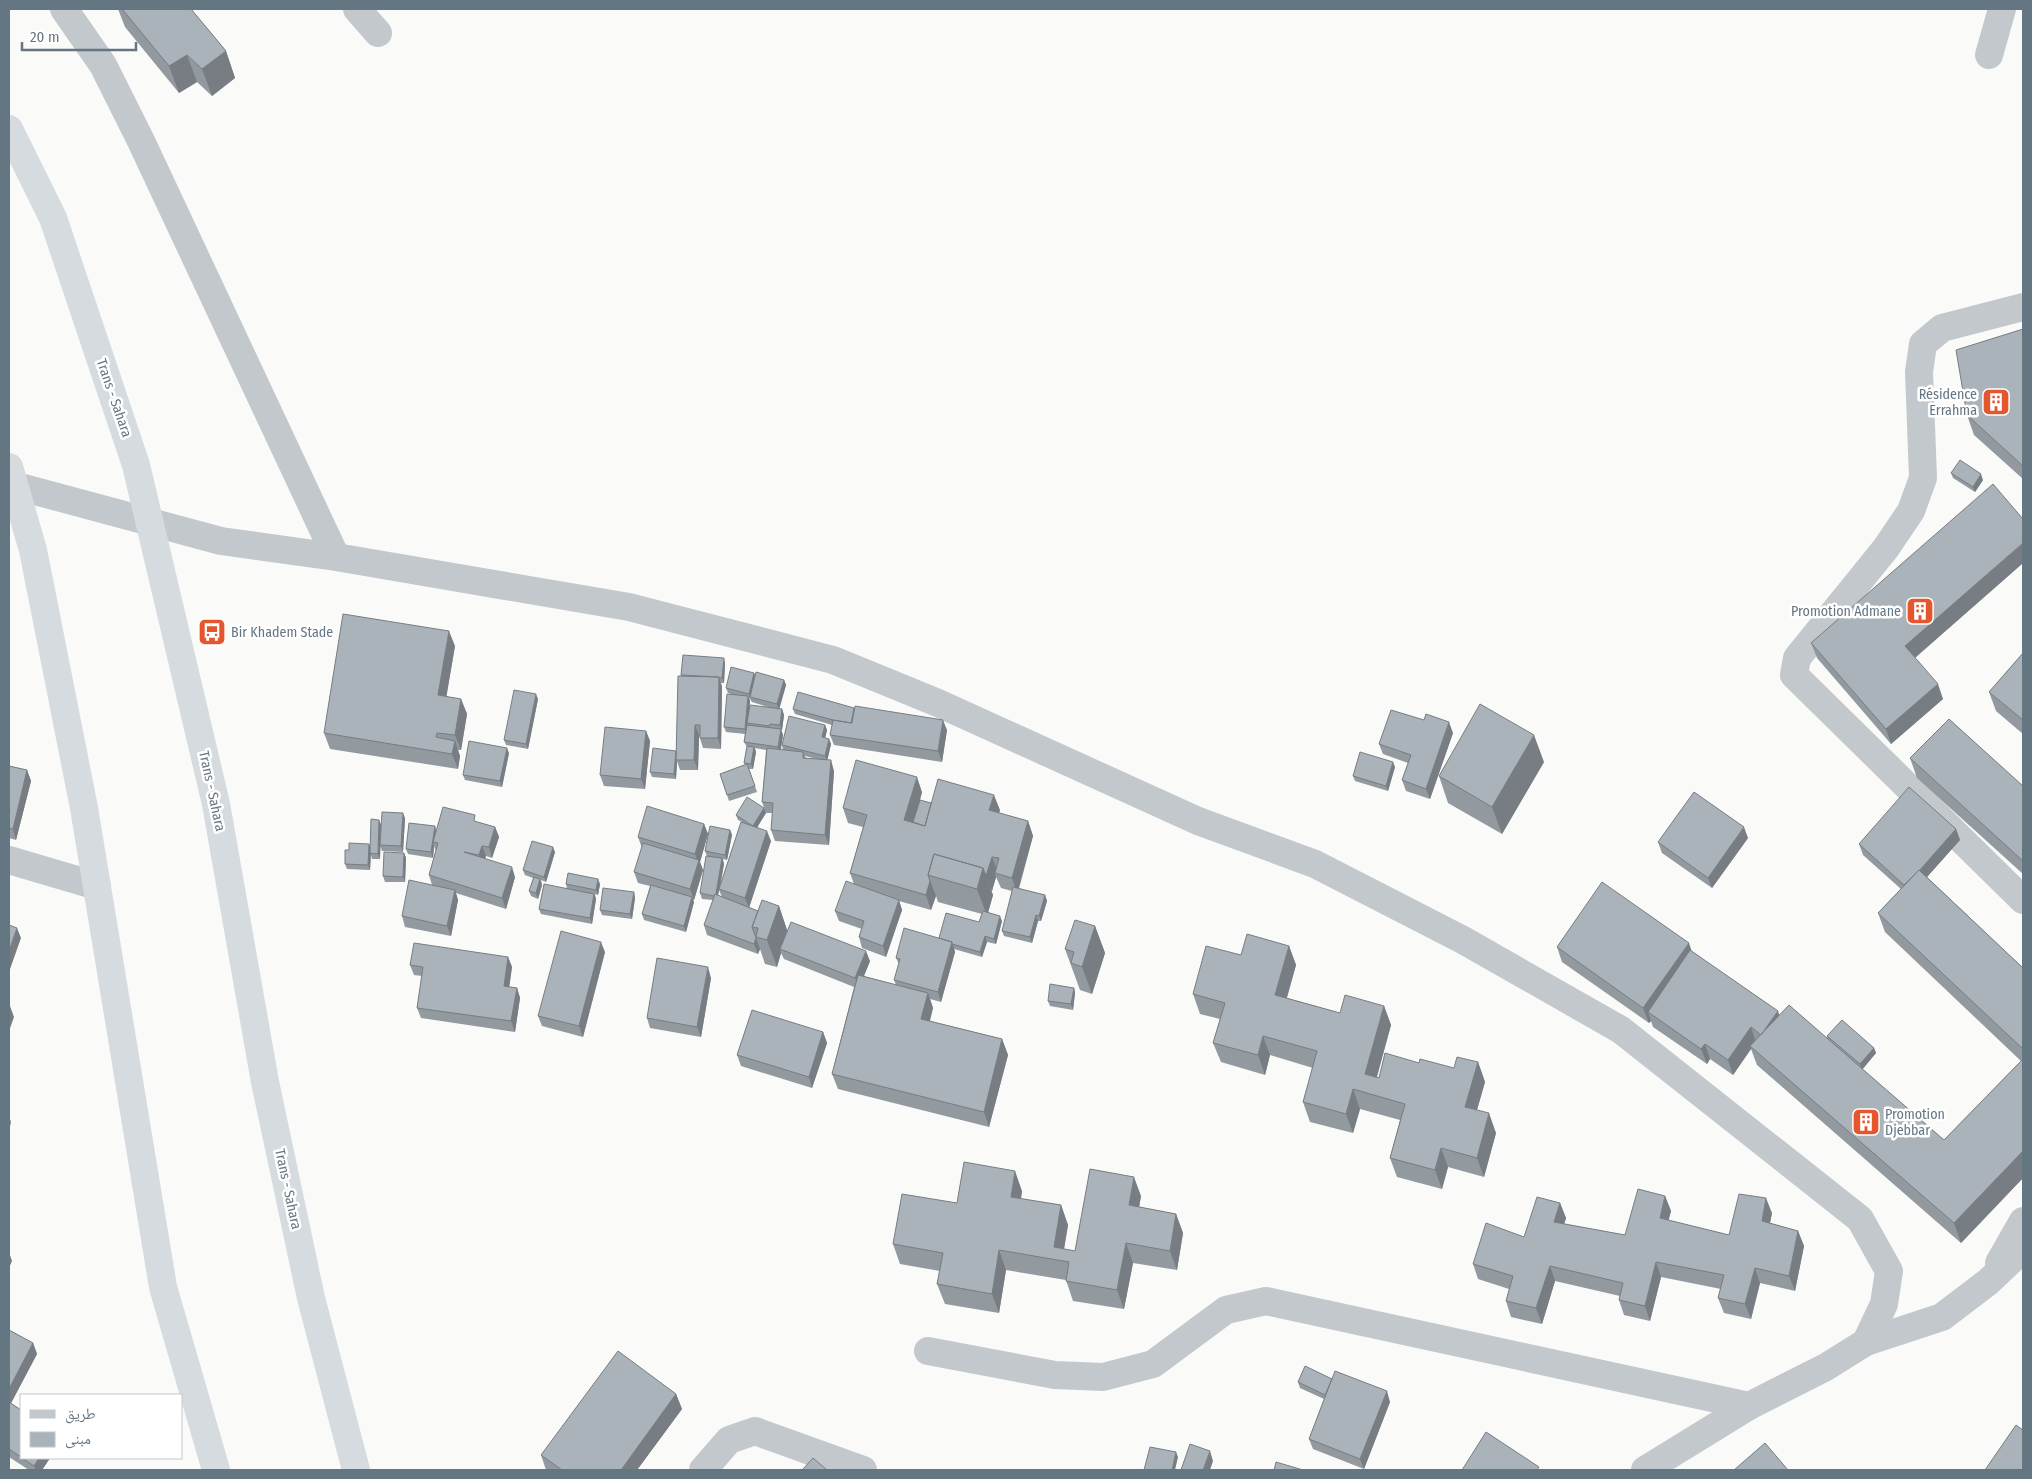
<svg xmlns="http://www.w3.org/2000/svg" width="2032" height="1479" font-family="'Fira Sans Condensed','Noto Naskh Arabic',sans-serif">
	<rect width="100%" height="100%" fill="#fafaf8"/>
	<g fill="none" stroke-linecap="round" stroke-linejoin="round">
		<!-- minor -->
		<path stroke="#c3c8cc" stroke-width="28" d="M357,9L378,33
			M1989,55L2002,9
			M2023,307L1942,328L1923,344L1919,372L1923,478L1911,511L1886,548L1797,658L1794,675L2023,900
			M9,860L97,886
			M1999,1263L2023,1221
			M1866,1342L1942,1317L1988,1282L2023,1249
			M928,1351L1055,1375L1103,1377L1153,1364L1226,1310L1266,1301L1749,1406
			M703,1470L729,1440L755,1431L863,1470"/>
		<!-- tertiary -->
		<path stroke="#c3c8cc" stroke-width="28" d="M64,9L103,65L141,141L336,557
			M9,484L221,541L336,557L629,607L833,660L938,703L1198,821L1315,864L1463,940L1621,1030L1860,1219L1889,1271L1884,1304L1866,1342L1826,1367L1749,1406L1645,1470"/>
		<!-- trunk -->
		<path stroke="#d6dbdf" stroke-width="28" d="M9,129L53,218L136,465L216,804L265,1082L311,1298L356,1470
			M9,467L33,550L84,808L163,1287L216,1470"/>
	</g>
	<!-- wall -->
	<path fill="#929a9f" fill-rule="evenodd" d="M118,9H191L226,51L235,78L212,96L197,82L179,93L125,27Z
		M2023,329V479L1974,435L1967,415Z
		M1951,473L1983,480L1975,492L1953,478Z
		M2023,563L1915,658L1943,699L1891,744L1817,658L1811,643Z
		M455,646L446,697L461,699L467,714L461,750H458L460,756L458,769L330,749L324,733Z
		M2023,653V734L1996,711L1989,692Z
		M725,663L724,683H721L722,687L721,749L703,748L699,735L698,770H680L677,761L676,779L652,777L650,772L676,751V753L681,675Z
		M754,673L755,675L784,680L786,685L779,709H782L784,715L782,730H781L783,735L781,750H783L782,745L825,725L827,730L825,738L829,739L831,744L827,760L834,771L829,845L775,841L771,830L773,813H766L762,802L766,750L755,748L756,752L753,769H749L757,792L729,801L720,774L745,765L744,763L747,747L744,742L745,734L726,732L724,727L734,695L728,693L726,688ZM749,698L750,699L752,702L771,708L748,723L750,701ZM805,756L817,759L806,758Z
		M538,699L528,749L506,745L504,740Z
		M854,708L947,730L942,762L834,745L830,735L832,725L795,714L793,709Z
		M646,731L650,741L645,789L604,786L600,775Z
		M1453,733L1430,799L1406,791L1402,780L1408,763L1383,754L1379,744Z
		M509,753L502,787L465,780L463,775Z
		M1910,758L2023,786V874L1917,778Z
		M1544,762L1502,834L1448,803L1439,776Z
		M9,766L27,770L31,781L16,840L9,838Z
		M1395,767L1388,791L1355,781L1353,776Z
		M922,792L920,800L931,803L1000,810L999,813L1028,821L1033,836L1019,889L1045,895L1047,901L1041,921H1038L1032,943L1004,936L1002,931L1012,891L1001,888L996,877L992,891H991L993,895L988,913L1002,921L996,944L987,942L982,957L954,949L955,952L941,1002L930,999L933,1008L930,1021L1002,1039L1008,1055L989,1127L838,1089L832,1074L854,987L784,959L781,953L777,967L765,964L760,949L758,954L707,935L704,925L713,900L702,899L700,893L707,856L705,851L730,830L732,835L727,860L723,859L724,864L721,883L742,822L738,820L736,815L764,808L766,813L757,827L771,841L749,907L758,911L779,906L787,930L870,961L864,976L896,985L894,980L899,964L896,958L939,938L979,922L982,914L938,902L936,896L931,910L899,901L902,910L886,957L862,948L859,937L862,929L839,921L835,911L854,884L850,873L863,827L848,823L843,808ZM719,890L722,897L718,895Z
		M405,818L403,852L382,851L380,845Z
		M379,820L381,825L380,859H372L371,855L370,870L347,869L345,864L349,850L369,844L371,848Z
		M477,822L495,827L499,837L492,858L486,856L485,858L515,877L506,909L456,893L458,900L451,936L405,927L402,916L432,885L429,875L436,851L434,846L433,858L408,854L406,849L435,826L436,831Z
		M704,824L708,834L700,862L703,870L694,900H693L694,902L686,932L644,920L642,914L650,886L638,883L634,872L642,848L638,837Z
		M1956,829L1960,840L1927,877L2023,968V1178L1961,1243L1757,1065L1751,1049L1733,1075L1710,1059L1707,1064L1653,1027L1651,1021L1649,1023L1562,962L1557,947L1692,952L1779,1015L1827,1038V1036L1874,1048L1876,1053L1862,1069L1944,1140L2021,1061L1885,932L1878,913L1901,889L1863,855L1859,844Z
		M1748,838L1712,888L1662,853L1658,842Z
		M555,852L546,882L541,880L542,885L538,899L531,896L529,891L533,878L525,875L523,870Z
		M404,853L406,858L405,882H385L383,876Z
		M566,884H600L598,895L595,894L596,899L592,924L541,914L539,909L567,889Z
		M634,892L635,898L632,919L602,915L600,910Z
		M1095,926L1105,953L1092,994L1080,990L1065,949Z
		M1289,946L1296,965L1287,998L1340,1013L1384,1006L1391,1025L1377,1077L1379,1078L1419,1063L1454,1068L1478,1062L1485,1082L1477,1110L1496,1133L1484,1177L1448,1167L1442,1189L1397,1177L1390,1158L1400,1120L1360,1109L1353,1133L1310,1122L1303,1102L1313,1068L1270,1055L1265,1075L1221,1062L1213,1043L1220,1019L1200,1014L1193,994L1241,955Z
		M605,952L583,1037L542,1026L538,1016Z
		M508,957L512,967L509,987L517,988L520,998L515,1032L421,1018L417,1008L422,976L414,975L410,965Z
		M711,978L701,1037L650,1028L647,1018Z
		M1074,988L1075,993L1073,1010L1050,1006L1048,1001Z
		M823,1032L827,1043L812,1088L741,1066L737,1055Z
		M1022,1191L1021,1199L1061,1205L1068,1225L1064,1249L1075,1251L1141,1196L1139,1207L1176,1214L1183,1233L1177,1270L1133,1263L1124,1309L1073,1301L1066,1280L1006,1270L999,1313L945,1304L937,1284L940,1271L900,1264L893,1244L957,1203Z
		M1665,1196L1671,1211L1668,1221L1729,1235L1772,1213L1770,1223L1798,1231L1804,1246L1795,1291L1760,1283L1751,1319L1724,1313L1718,1298L1721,1289L1661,1277L1650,1321L1624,1315L1619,1300L1620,1296L1555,1281L1542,1324L1511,1317L1506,1301L1509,1289L1478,1279L1473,1264L1524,1237L1560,1203L1566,1218L1564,1224L1625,1235Z
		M9,1330L33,1343L37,1354L11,1403L21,1410V1458H50L42,1470H29L9,1457Z
		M1332,1379L1390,1402L1364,1469L1313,1449L1309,1439L1324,1399L1300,1388L1298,1382Z
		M676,1394L682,1409L637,1470H546L541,1455Z"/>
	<!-- shaded-wall -->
	<path fill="#777d82" d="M226,51L235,78L212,96L202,69Z
		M187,55L197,82L179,93L169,66Z
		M1981,474L1983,480L1975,492L1973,487Z
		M2023,543V563L1910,662L1905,646Z
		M449,631L455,646L444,711L438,695Z
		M724,658L725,663L724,683L722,678Z
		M754,673L756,679L750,697L749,694Z
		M719,677L722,687L721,749L718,738Z
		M784,680L786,685L779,710L777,704Z
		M1938,684L1943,699L1891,744L1886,729Z
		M536,694L538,699L528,749L526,744Z
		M748,696L750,701L746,734L745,729Z
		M461,699L467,714L461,750L455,735Z
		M782,709L784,715L782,730L780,725Z
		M943,720L947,730L942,762L938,751Z
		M1449,722L1453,733L1430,799L1426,789Z
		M695,725L699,735L698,770L694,760Z
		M825,725L827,730L824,743L822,737Z
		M781,729L783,735L780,752L778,747Z
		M646,731L650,741L645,789L641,779Z
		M1534,735L1544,762L1502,834L1492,807Z
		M829,739L831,744L827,762L825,756Z
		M455,741L460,756L458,769L452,754Z
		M754,747L756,752L753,769L751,764Z
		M507,748L509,753L502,787L500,781Z
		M676,751L677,756L676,760L677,761L676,779L674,774Z
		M831,760L834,771L829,845L825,835Z
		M1393,762L1395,767L1388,791L1386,786Z
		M27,770L31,781L16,840L13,829Z
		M917,777L922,792L910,835L904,820Z
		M994,795L1000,810L995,826L989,810Z
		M764,808L766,813L755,831L753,826Z
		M403,813L405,818L403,852L401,846Z
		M379,820L381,825L380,859L378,854Z
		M1028,821L1033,836L1017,893L1012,878Z
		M704,824L708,834L700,862L703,870L694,900L690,889L698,862L695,854Z
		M435,826L436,832L433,842L434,846L433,858L431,852Z
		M495,827L499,837L492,858L489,847Z
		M1744,827L1748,838L1712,888L1708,878Z
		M1956,829L1960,840L1910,896L1906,886Z
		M730,830L732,835L727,860L725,855Z
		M767,831L771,841L749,908L745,898Z
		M369,844L371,849L370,870L368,865Z
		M482,846L486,856L483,865L479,855Z
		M553,847L555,852L546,882L544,877Z
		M404,853L406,858L405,882L403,877Z
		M992,857L998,872L995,873L996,877L992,891L986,876Z
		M722,858L724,864L719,889V890L717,901L715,896Z
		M512,867L515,877L506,909L502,898Z
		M983,868L993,895L987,916L977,889Z
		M540,879L542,885L538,899L536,893Z
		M598,879L600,884L598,895L596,890Z
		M930,881L936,896L931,910L926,895Z
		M455,890L458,900L451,936L447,926Z
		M634,892L635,898L632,919L630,914Z
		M594,894L596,899L592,924L590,918Z
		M1045,895L1047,901L1041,921L1039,916Z
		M692,897L694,902L686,932L684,926Z
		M899,900L902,910L886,957L883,946Z
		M779,906L788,933L780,949L781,953L777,967L767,940Z
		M1036,915L1038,921L1032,943L1030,937Z
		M1000,916L1002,921L996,944L994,939Z
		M1095,926L1105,953L1092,994L1082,967Z
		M17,928L21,938L9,972V951Z
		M985,936L987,942L982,957L980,952Z
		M756,938L760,949L758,954L754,944Z
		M601,942L605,952L583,1037L579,1026Z
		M952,942L955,952L941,1002L938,992Z
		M1689,943L1694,958L1648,1012L1651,1021L1649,1023L1643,1008Z
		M1289,946L1296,965L1282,1014L1275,995Z
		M866,951L870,961L859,988L855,978Z
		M508,957L512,967L508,996L504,986Z
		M708,967L711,978L701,1037L697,1027Z
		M517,988L520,998L515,1032L511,1021Z
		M1074,988L1075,993L1073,1010L1071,1004Z
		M928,993L933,1008L926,1034L921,1019Z
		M10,1006L14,1017L9,1031V1010Z
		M1384,1006L1391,1025L1372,1094L1365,1074Z
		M1778,1011L1783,1026L1761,1035Z
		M1751,1027L1756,1042L1750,1046L1751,1049L1733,1075L1728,1060Z
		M823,1032L827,1043L812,1088L809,1077Z
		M1263,1036L1270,1055L1265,1075L1258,1055Z
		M1002,1039L1008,1055L989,1127L984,1112Z
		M1705,1044L1710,1059L1707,1064L1701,1049Z
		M1874,1048L1876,1053L1862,1070L1860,1064Z
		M1478,1062L1485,1082L1472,1127L1465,1107Z
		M1353,1089L1360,1109L1353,1133L1346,1114Z
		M1489,1113L1496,1133L1484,1177L1477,1158Z
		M9,1116L11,1122L9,1131Z
		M1441,1148L1448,1167L1442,1189L1435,1170Z
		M2023,1151V1178L1961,1243L1954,1223Z
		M1015,1171L1022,1191L1018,1217L1011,1197Z
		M1134,1177L1141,1196L1136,1225L1129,1205Z
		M1665,1196L1671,1211L1665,1234L1660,1218Z
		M1766,1198L1772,1213L1767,1237L1762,1221Z
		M1560,1203L1566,1218L1560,1237L1554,1222Z
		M1061,1205L1068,1225L1062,1261L1054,1247Z
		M1176,1214L1183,1233L1177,1270L1170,1251Z
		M1798,1231L1804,1246L1795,1291L1789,1276Z
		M1126,1243L1133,1263L1124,1309L1117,1290Z
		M999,1250L1006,1270L999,1313L992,1294Z
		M10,1255L12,1261L9,1268V1258Z
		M1656,1262L1661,1277L1650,1321L1645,1306Z
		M1550,1266L1555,1281L1542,1324L1536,1308Z
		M1755,1268L1760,1283L1751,1319L1745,1304Z
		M33,1343L37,1354L9,1407V1389Z
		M1387,1391L1390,1402L1364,1469L1360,1459Z
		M676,1394L682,1409L637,1470H621Z
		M1210,1451L1213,1461L1210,1470H1203Z
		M1176,1452L1178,1457L1175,1470H1172Z
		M39,1458H50L42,1470H36L34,1466Z"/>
	<!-- building -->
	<path fill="#aab3b9" stroke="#777d82" d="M122,9H191L226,51L202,69L187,55L169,66Z
		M2023,329V466L1967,415L1956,350Z
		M1960,460L1981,474L1973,487L1951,473Z
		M1993,484L2023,519V543L1905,646L1938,684L1886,729L1811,643Z
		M343,614L449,631L438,695L461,699L455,735L437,733L436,737L455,741L452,754L324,733Z
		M2023,653V720L1989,692Z
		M683,655L724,658L722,678H719V677L681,675Z
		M731,667L754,673L749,694L726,688Z
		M756,672L784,680L777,704L750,697Z
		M678,676L719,677L718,738H700V725H695L694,760H676Z
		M514,690L536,694L526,744L504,740Z
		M798,692L854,708L851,723L833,720L793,709Z
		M727,694L748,696L745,729L724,727Z
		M1480,704L1534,735L1492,807L1439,776Z
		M750,705L782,709L780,725L770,724L769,726L747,723Z
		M855,706L943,720L938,751L830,735L833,720L852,723Z
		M1391,710L1424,720L1426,714L1449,722L1426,789L1402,780L1411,755L1379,744Z
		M789,716L825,725L822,737L829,739L825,756L782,745Z
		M1949,719L2023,786V861L1910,758Z
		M747,725L781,729L778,747L744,742Z
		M605,727L646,731L641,779L600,775Z
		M469,741L507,748L500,781L463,775Z
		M747,746L754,747L751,764L744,763Z
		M653,748L676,751L674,774L650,772Z
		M767,748L803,752V758L831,760L825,835L771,830L773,803L762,802Z
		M1360,752L1393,762L1386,786L1353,776Z
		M856,760L917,777L904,820L925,826L938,779L994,795L989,810L1028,821L1012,878L995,873L999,858L992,857L986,876L983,868L934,854L928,875L930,881L926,895L850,873L867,815L843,808Z
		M747,764L755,786L727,795L720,774Z
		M9,766L27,770L13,829L9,828Z
		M1909,787L1956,829L1919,871V870L1904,885L1859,844Z
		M1694,792L1744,827L1708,878L1658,842Z
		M747,797L764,808L753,826L736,815Z
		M920,800L931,803L925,826L913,822Z
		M647,806L704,824L695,854L638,837Z
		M443,807L475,815L474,821L495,827L489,847L482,846L479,855L464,852L512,867L502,898L429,875L438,843L433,842Z
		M382,812L403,813L401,846L380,845Z
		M371,819L379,820L378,854L370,853Z
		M741,822L767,831L745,898L719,889Z
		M409,823L435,826L431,852L406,849Z
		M710,826L730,830L725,855L705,851Z
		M532,841L553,847L544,877L523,870Z
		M349,843L369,844L368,865L345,864V850H349Z
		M643,843L699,860L690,889L634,872Z
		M384,852L404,853L403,877L383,876Z
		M934,854L983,868L977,889L928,875Z
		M706,856L722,858L716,894L714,896L700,893Z
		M1919,870L2023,968V1049L1878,913Z
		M568,873L598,879L596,890L566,884Z
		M534,877L540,879L536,893L529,891Z
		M409,880L455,890L447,926L402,916Z
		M846,881L899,900L883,946L859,937L864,921L835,911Z
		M1602,882L1689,943L1643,1008L1557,947Z
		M544,884L594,894L590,918L539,909Z
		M651,885L692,897L684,926L642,914Z
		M1013,887L1045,895L1039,916L1036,915L1030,937L1002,931Z
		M603,888L634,892L630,914L600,910Z
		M715,894L758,911L752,927L756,938L754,944L704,925Z
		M762,900L779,906L767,940L756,937L758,928L752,927Z
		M983,911L1000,916L994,939L985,936L980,952L952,944V942L939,938L946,913L979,922Z
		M1075,920L1095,926L1082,967L1071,963L1074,952L1065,949Z
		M791,922L866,951L855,978L780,949Z
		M9,925L17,928L9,951Z
		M904,928L952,942L938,992L894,980L900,959L896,958Z
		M561,931L601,942L579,1026L538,1016Z
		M1247,934L1289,946L1275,995L1340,1013L1345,995L1384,1006L1365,1074L1379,1078L1385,1053L1419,1063L1420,1059L1454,1068L1457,1057L1478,1062L1465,1107L1489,1113L1477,1158L1441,1148L1435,1170L1390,1158L1405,1104L1353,1089L1346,1114L1303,1102L1317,1051L1263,1036L1258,1055L1213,1043L1225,1003L1193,994L1206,946L1241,955Z
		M414,943L508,957L504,986L517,988L511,1021L417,1008L423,967L410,965Z
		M1690,950L1778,1011L1761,1035L1751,1027L1728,1060L1705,1044L1701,1049L1648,1012Z
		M657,958L708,967L697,1027L647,1018Z
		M858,975L928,993L921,1019L1002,1039L984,1112L832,1074Z
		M1050,984L1074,988L1071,1004L1048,1001Z
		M1789,1005L1944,1140L2023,1059V1151L1954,1223L1750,1046Z
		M752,1010L823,1032L809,1077L737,1055Z
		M1842,1020L1874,1048L1860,1064L1827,1036Z
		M964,1162L1015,1171L1011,1197L1061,1205L1054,1247L1075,1251L1090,1169L1134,1177L1129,1205L1176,1214L1170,1251L1126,1243L1117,1290L1066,1281L1069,1262L999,1250L992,1294L937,1284L943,1253L893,1244L902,1194L957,1203Z
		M1638,1189L1665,1196L1660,1218L1729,1235L1739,1194L1766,1198L1762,1221L1798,1231L1789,1276L1755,1268L1745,1304L1718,1298L1724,1275L1656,1262L1645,1306L1619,1300L1623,1283L1550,1266L1536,1308L1506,1301L1513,1276L1473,1264L1486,1223L1524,1237L1537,1197L1560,1203L1554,1222L1625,1235Z
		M9,1330L33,1343L9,1389Z
		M618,1351L676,1394L621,1470H562L541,1455Z
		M1305,1366L1332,1379L1325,1395L1298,1382Z
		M1335,1371L1387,1391L1360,1459L1309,1439Z
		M9,1402L21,1410V1457L9,1449Z
		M2016,1425L2023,1430V1470H1985Z
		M1486,1432L1539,1467L1537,1470H1462Z
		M1765,1443L1788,1470H1734Z
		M1190,1444L1210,1451L1203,1470H1181Z
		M1150,1447L1176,1452L1172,1470H1144Z
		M22,1458H39L34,1466Z
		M813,1458L827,1470H802Z
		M1276,1462L1303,1470H1274Z"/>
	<!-- icons -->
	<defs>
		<symbol id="building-square" viewBox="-11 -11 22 22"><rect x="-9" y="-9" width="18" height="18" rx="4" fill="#e4572e" stroke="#fff"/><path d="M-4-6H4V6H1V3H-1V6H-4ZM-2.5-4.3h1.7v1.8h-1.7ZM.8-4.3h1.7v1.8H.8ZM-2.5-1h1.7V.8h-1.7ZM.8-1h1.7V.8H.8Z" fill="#fff"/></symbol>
		<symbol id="bus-square" viewBox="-11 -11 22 22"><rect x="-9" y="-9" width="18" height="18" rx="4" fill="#e4572e" stroke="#fff"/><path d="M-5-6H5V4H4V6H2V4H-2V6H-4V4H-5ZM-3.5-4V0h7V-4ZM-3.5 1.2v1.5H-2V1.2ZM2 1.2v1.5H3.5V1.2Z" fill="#fff"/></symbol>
	</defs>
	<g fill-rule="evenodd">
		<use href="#building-square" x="1980" y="386" width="32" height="32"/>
		<use href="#building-square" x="1904" y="595" width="32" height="32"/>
		<use href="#bus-square" x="196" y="616" width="32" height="32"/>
		<use href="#building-square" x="1850" y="1106" width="32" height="32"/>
	</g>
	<g text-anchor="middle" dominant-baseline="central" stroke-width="5" stroke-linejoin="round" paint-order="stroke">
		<!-- poi labels -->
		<g font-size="14" fill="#657683" stroke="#fff" text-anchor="end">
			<text x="1977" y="394">Résidence<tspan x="1977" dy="16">Errahma</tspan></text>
			<text x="1901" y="611">Promotion Admane</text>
			<text x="231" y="632" text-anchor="start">Bir Khadem Stade</text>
			<text x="1885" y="1114" text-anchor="start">Promotion<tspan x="1885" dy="16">Djebbar</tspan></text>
		</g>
		<!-- street labels -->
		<g font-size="14" fill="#657683" stroke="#fff">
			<text transform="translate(114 398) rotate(71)">Trans - Sahara</text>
			<text transform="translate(212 791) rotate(78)">Trans - Sahara</text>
			<text transform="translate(288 1189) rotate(78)">Trans - Sahara</text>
		</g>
	</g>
	<!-- border -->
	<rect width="2032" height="1479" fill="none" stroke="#657683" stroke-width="20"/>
	<!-- legend -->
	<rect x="20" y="1394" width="162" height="65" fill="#ffffff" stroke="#c1c8cd"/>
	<rect x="30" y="1410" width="25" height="8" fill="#c3c8cc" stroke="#c1c8cd"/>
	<text x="65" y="1419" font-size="15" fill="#657683">طريق</text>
	<rect x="30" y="1432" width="25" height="15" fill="#aab3b9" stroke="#c1c8cd"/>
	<text x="65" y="1444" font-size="15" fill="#657683">مبنى</text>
	<!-- scale -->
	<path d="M22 42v8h114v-8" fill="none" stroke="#657683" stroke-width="2.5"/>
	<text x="30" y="42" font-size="15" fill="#657683" stroke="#ffffff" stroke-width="4" paint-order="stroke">20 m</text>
</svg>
